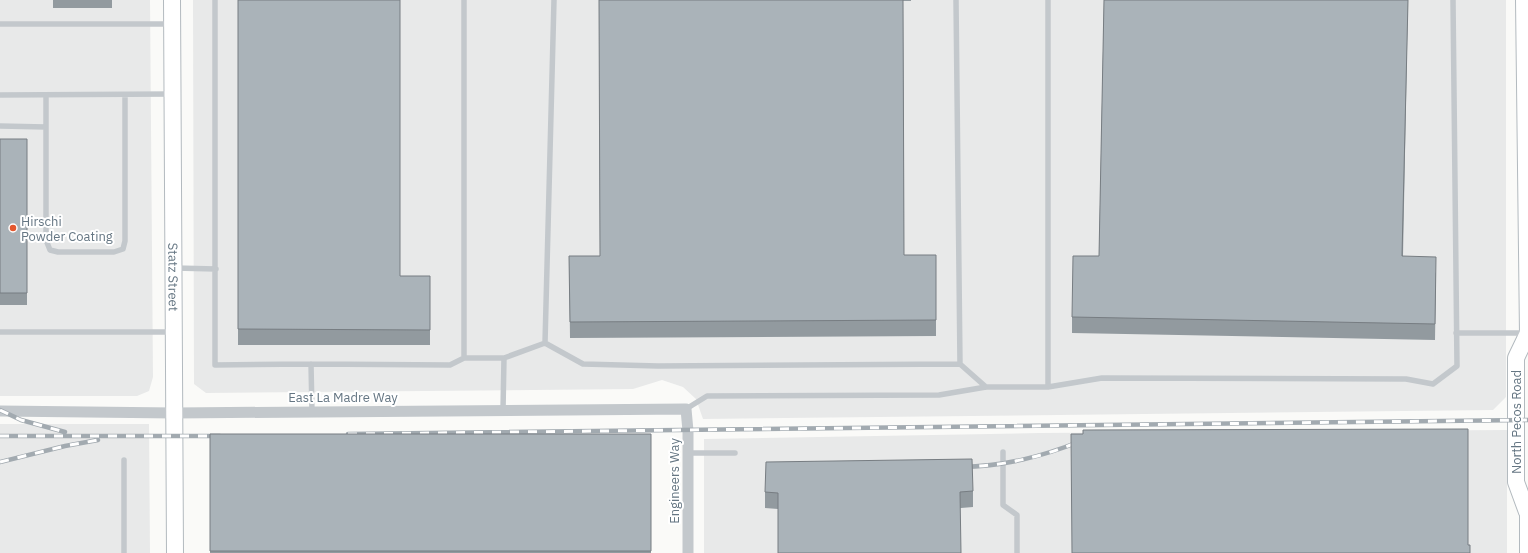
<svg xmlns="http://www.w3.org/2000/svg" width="1528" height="553" font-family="'IBM Plex Sans',sans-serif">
	<rect width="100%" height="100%" fill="#fafaf8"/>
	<!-- built -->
	<path fill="#e8e9e9" d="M0,0H150L153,377L149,391L137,396H0Z
		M193,0H1506V397L1493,410L703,419L696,399L683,387L662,380L633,389L206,393L194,384Z
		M0,424H149L150,553H0Z
		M1507,430V553H704V439L1039,433Z"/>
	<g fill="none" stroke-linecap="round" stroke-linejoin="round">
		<defs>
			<g id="secondary">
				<path id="s1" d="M172,0L175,553"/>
				<path d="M1524,0L1528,335"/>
				<path d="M1528,509V552"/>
				<path d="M1527,512L1516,482V358L1528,333"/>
			</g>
		</defs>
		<!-- secondary casing -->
		<use href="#secondary" stroke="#b3babf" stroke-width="18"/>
		<!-- lane -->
		<path stroke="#c3c8cc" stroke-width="5.5" d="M215,0V365L311,364L450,365L464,358H504L545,343L583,364L658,366L960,364L986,387
			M464,0V358
			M956,0L960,364
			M1048,0V387
			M0,24H172
			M0,95L171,94
			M46,95V240L50,250L58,252H114L123,249L125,241V95
			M0,126L46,127
			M175,268L216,269
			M0,332H172
			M1456,333H1525
			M545,343L554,0
			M311,364L312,412
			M686,409L707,396L939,395L986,387H1048L1102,378L1406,379L1433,384L1457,366L1453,0
			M503,410L504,358
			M1003,452V505L1017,515V553
			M688,453H735
			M124,553V460"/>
		<!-- street -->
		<path stroke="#c3c8cc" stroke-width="11" d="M0,411L175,413L686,409L688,431V553"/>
		<!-- secondary -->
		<use href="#secondary" stroke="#fff" stroke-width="16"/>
		<defs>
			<path id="rail" d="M0,410L21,420L65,432
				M348,434L1528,420
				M0,436H220
				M0,462L65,446L98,440
				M961,467C1005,466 1041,457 1081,441"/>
		</defs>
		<!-- rail casing -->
		<use href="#rail" stroke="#a2aab0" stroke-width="4.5"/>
		<!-- rail -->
		<use href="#rail" stroke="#fff" stroke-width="3" stroke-dasharray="9" stroke-linecap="butt"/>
	</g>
	<!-- wall -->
	<path fill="#929a9f" d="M53,0H112V8H53Z
		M238,0L400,276H430V345H238Z
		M599,0H911V1H903L904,255H936V336L570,338L569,256H600Z
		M1104,0H1408L1403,256L1436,273L1435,340L1072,333V317L1099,256Z
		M0,139H27V305H0Z
		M210,434H651V553H210Z
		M973,491V507L961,508L778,509L765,508V492Z"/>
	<!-- building -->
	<path fill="#aab3b9" stroke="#777d82" d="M238,0H400V276H430V330L238,329Z
		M599,0H903L904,255H936V320L570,322L569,256H600Z
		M1104,0H1408L1402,256L1436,257L1435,324L1072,317L1073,256H1099Z
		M0,139H27V293H0Z
		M1468,429V545H1470V553H1072L1071,434H1083V430Z
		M210,434H651V551H210Z
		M972,459L973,491L960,492L961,553H778V493L765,492L766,462Z"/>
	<!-- markers -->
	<circle fill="#e4572e" stroke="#fff" stroke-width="1.5" cx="13" cy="228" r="4"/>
	<g text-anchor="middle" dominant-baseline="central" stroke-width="4" stroke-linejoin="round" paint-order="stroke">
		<!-- poi labels -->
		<g font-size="13" fill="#657683" stroke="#fff" text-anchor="start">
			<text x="21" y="221">Hirschi<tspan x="21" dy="15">Powder Coating</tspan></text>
		</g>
		<!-- street labels -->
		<g font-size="13" fill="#657683" stroke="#fff">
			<text stroke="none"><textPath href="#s1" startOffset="277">Statz Street</textPath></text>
			<text x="343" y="397">East La Madre Way</text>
			<text transform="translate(1516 422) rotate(-90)">North Pecos Road</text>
			<text transform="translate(674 481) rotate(-90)">Engineers Way</text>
		</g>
	</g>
</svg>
